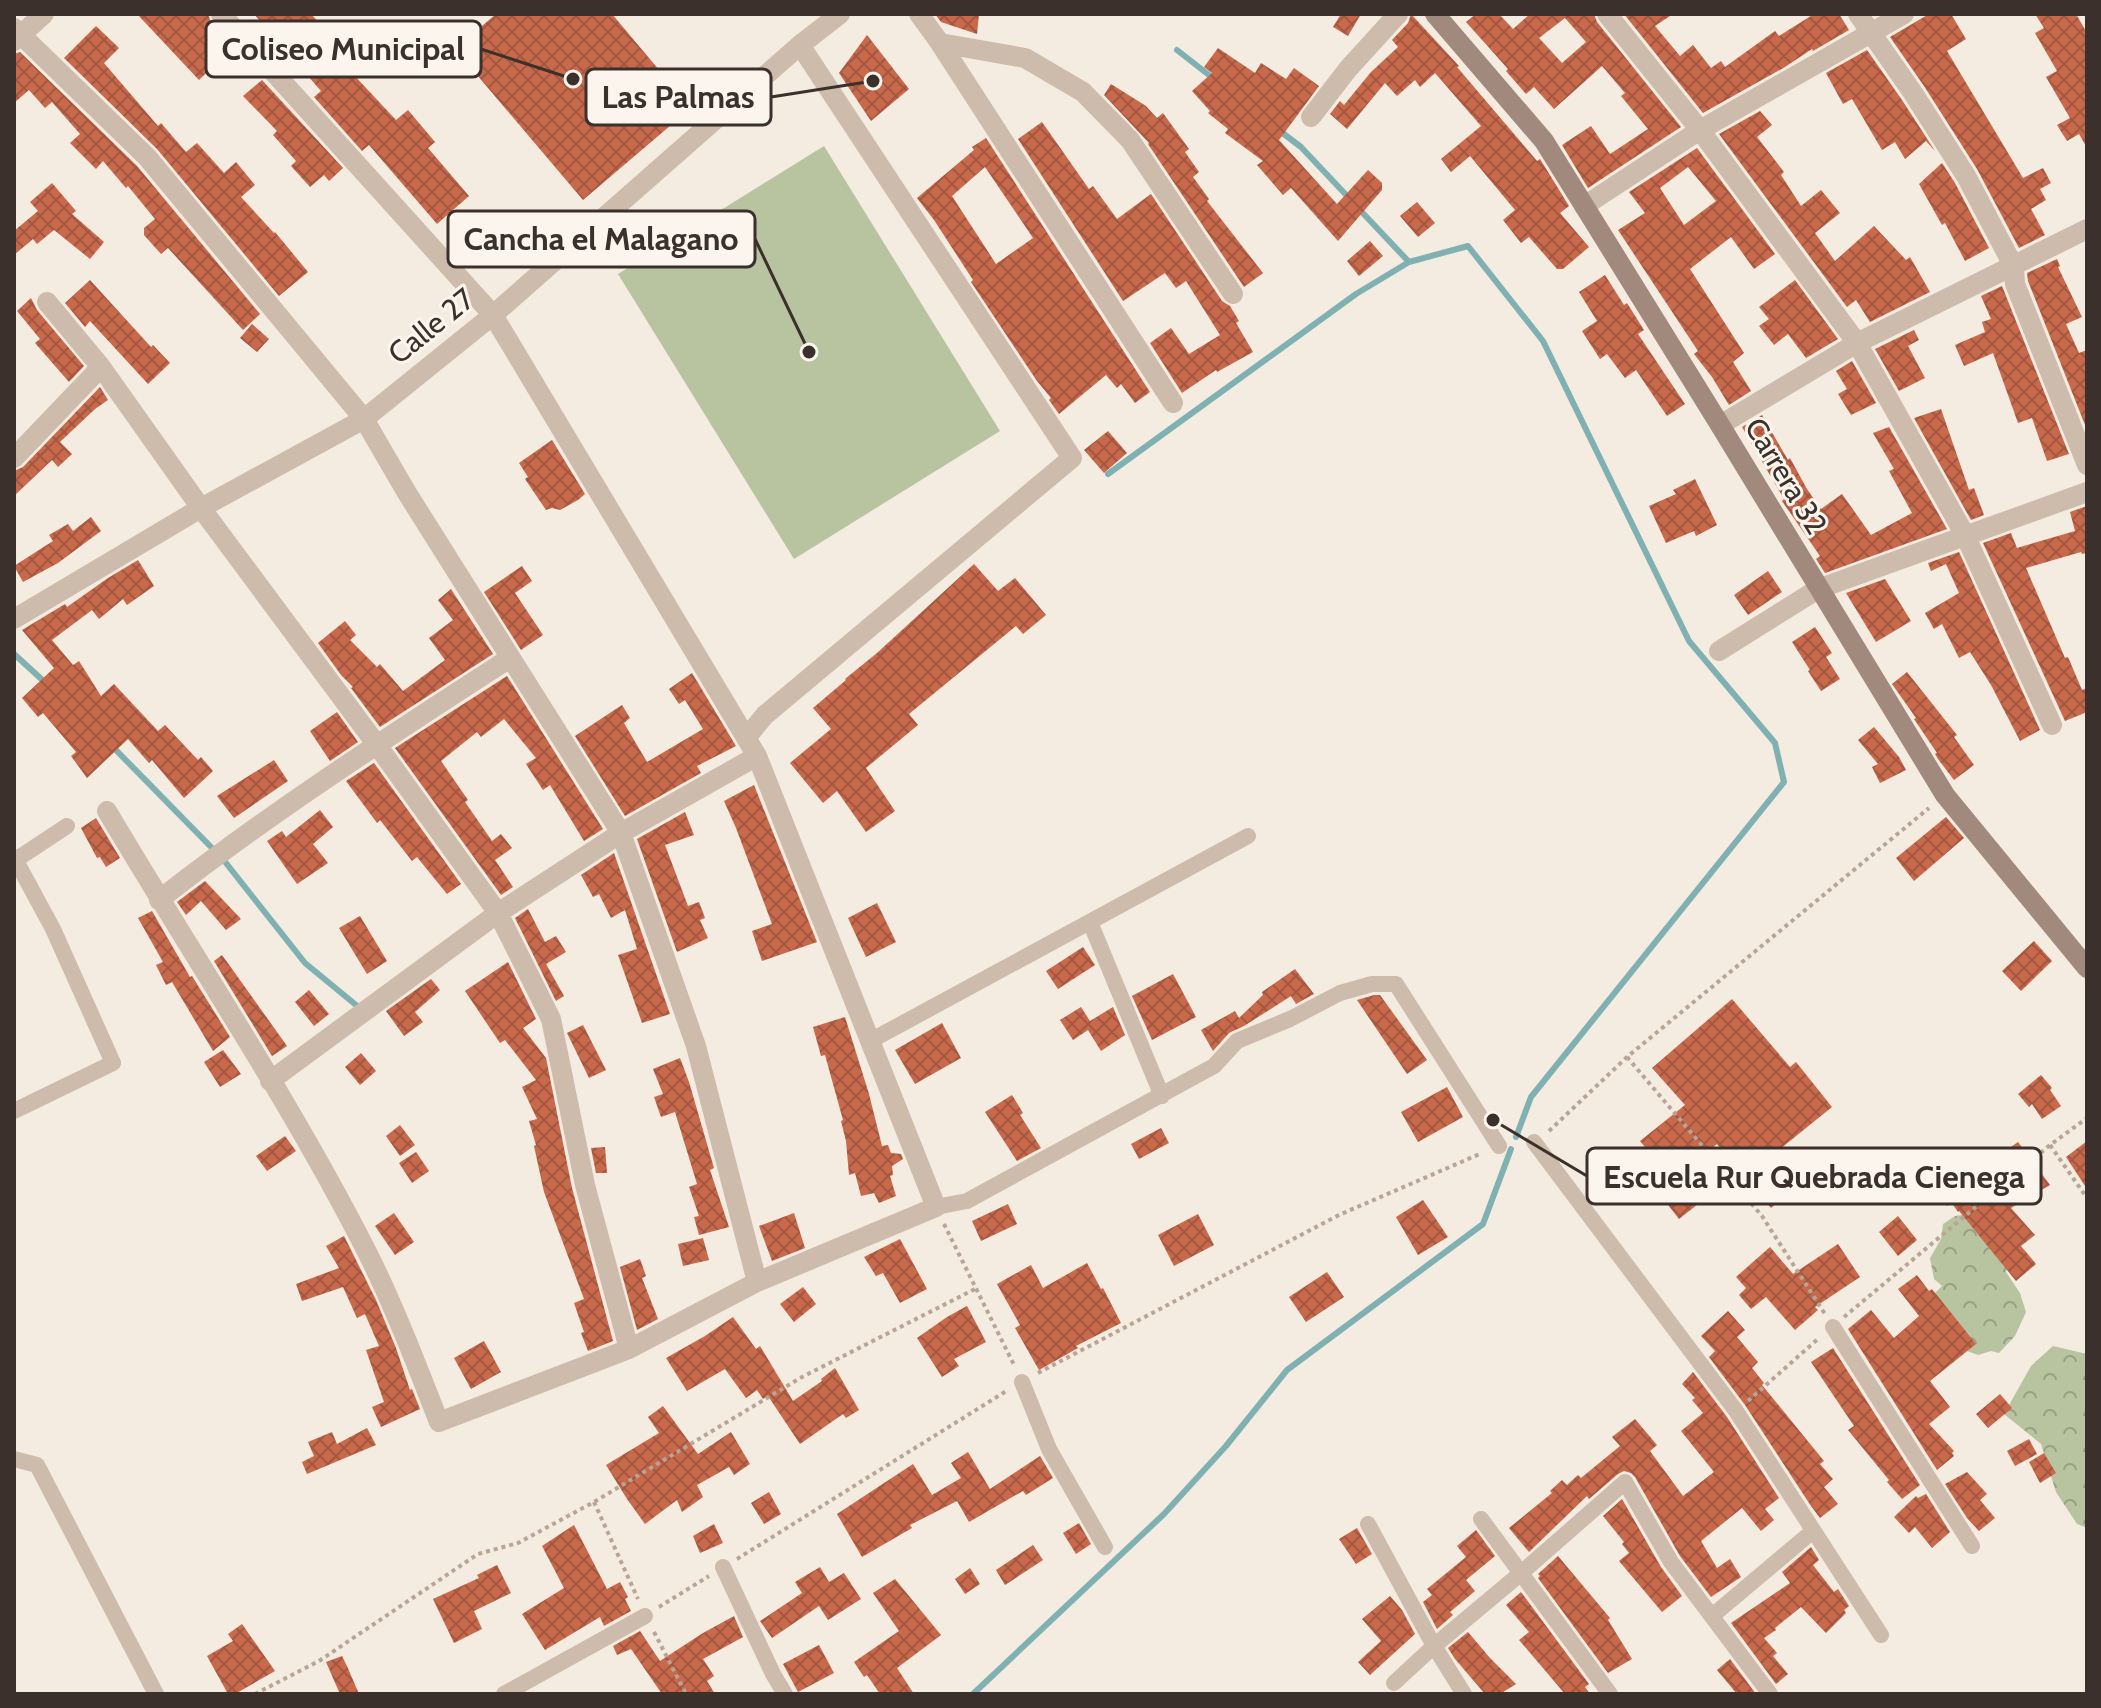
<svg xmlns="http://www.w3.org/2000/svg" width="2101" height="1708" font-family="Cabin,sans-serif">
	<defs>
		<pattern id="forest-crowns" width="20" height="18" patternUnits="userSpaceOnUse" patternTransform="scale(2)"><rect width="20" height="18" fill="#b8c4a0"/><path d="M2 6a3 3 0 1 1 6 0M12 15a3 3 0 1 1 6 0" fill="none" stroke="#97a083"/></pattern>
		<pattern id="building-cross-hatch" width="8" height="8" patternUnits="userSpaceOnUse" patternTransform="scale(2)"><rect width="8" height="8" fill="#c8694b"/><path d="M0 0l8 8M0 8l8-8" fill="none" stroke="#a4573f"/></pattern>
	</defs>
	<rect width="100%" height="100%" fill="#f4ebe1"/>
	<!-- green -->
	<path fill="#b8c4a0" d="M824,146L1000,431L794,559L618,274Z"/>
	<!-- forest -->
	<path fill="url(#forest-crowns)" d="M1981,1212L2013,1254L2006,1272L2020,1293L2026,1312L2015,1336L1999,1353L1991,1351L1978,1355L1967,1351L1935,1293L1942,1286L1934,1279L1930,1258L1941,1239L1943,1224L1955,1216Z
		M2053,1346L2087,1354V1528L2077,1524L2056,1492L2041,1444L2004,1414L2031,1366Z"/>
	<g fill="none" stroke-linecap="round" stroke-linejoin="round">
		<!-- stream -->
		<path stroke="#7fb0b2" stroke-width="6" d="M1177,50L1214,79
			M1280,131L1301,147L1349,198
			M1359,209L1409,262
			M1108,474L1356,294L1409,262L1468,246L1543,341L1689,641L1775,743L1784,782L1531,1097L1516,1137
			M14,654L48,685
			M111,745L212,848
			M222,858L305,963L356,1005
			M973,1694L1164,1514L1226,1446L1287,1370L1483,1224L1511,1149"/>
	</g>
	<!-- building -->
	<path fill="url(#building-cross-hatch)" fill-rule="evenodd" d="M137,14H208L211,23L233,47L199,80Z
		M254,14H311L341,47L345,42L363,62L352,73L396,120L408,110L435,142L428,148L469,196L437,224L369,145L362,151L314,97L321,91Z
		M496,14H612L691,108L583,200L455,49Z
		M935,14H979L977,34L941,22Z
		M1341,14H1361L1348,36L1333,27Z
		M1411,14L1459,66L1457,67L1537,161L1540,159L1569,206L1560,213L1589,247L1563,269H1557L1529,237L1521,243L1503,220L1515,210L1470,156L1451,172L1441,159L1481,126L1435,73L1420,87L1415,80L1397,96L1385,83L1347,129L1330,114L1340,101L1344,105L1371,72L1398,47L1392,40L1408,23Z
		M1476,14H1499L1513,29L1530,14H1594L1597,22L1681,127L1588,188L1562,145L1591,126L1610,154L1648,129L1621,96L1625,93L1602,66L1554,109L1534,87L1526,94L1506,71L1508,69L1466,22ZM1565,18L1586,42L1562,63L1539,38Z
		M1624,14H1673L1655,26L1680,56L1693,45L1711,68L1721,61L1725,67L1775,31L1779,36L1814,14H1839L1849,30L1813,51L1812,49L1785,67L1703,113Z
		M1929,14H1951L1966,39L1947,51L2023,178L2043,168L2051,183L2040,189L2046,200L2031,209L2045,235L2019,248L1977,169L1924,86L1890,37Z
		M2035,14H2076L2087,33V148L2079,134L2067,141L2057,125L2070,118L2046,77L2057,71L2035,33L2044,28Z
		M96,26L119,48L104,63L158,126L161,123L186,152L197,143L224,173L236,162L255,185L241,197L274,233L275,232L308,272L279,296L157,149L64,58Z
		M867,35L909,89L871,121L839,73Z
		M1218,48L1255,73L1261,63L1286,79L1294,68L1319,86L1279,140L1337,204L1368,170L1382,183V190L1338,241L1291,188L1283,195L1257,165L1263,161L1225,133L1228,129L1208,113L1210,111L1192,91L1212,73L1204,67Z
		M1867,50L1902,100L1935,151L1926,141L1905,159L1895,142L1882,150L1852,99L1843,104L1826,73Z
		M20,52L137,166L260,314L243,330L168,248L161,254L144,235V228L155,219L128,186L126,188L103,161L96,169L70,143L80,134L52,102L45,108L29,90L14,103V54Z
		M262,80L343,168L329,181L324,175L310,187L291,166L296,161L273,135L277,131L243,96Z
		M1111,84L1146,106L1157,118L1163,113L1189,149L1185,152L1199,172L1193,177L1209,199L1207,201L1263,273L1244,287L1148,144L1149,143L1104,95Z
		M1760,111L1772,125L1757,137L1784,172L1781,175L1801,206L1821,190L1840,213L1815,233L1835,261L1874,226L1906,260L1910,257L1930,292L1870,322L1856,300L1847,307L1719,134Z
		M1042,122L1089,189L1093,186L1117,219L1151,194L1222,301L1230,306L1239,321L1236,323L1253,352L1217,372L1216,370L1182,393L1150,343L1171,328L1189,354L1220,335L1186,281L1176,288L1165,273L1123,301L1018,139Z
		M986,138L1150,392L1135,403L1121,384L1117,388L1106,375L1059,414L1049,400L1051,398L1037,381L971,282L973,280L934,220L917,198L974,150L972,147ZM985,167L1033,238L996,264L952,196Z
		M1697,148L1775,254L1754,269L1731,237L1690,269L1744,353L1733,362L1751,391L1729,405L1712,377L1694,354L1698,351L1618,230L1645,213L1629,192ZM1688,167L1716,201L1684,225L1660,188Z
		M1942,163L1955,183L1989,248L1965,261L1945,223L1942,225L1919,184Z
		M52,183L76,211L72,214L104,242L90,259L54,230L37,244L33,239L14,255V231L38,211L30,202Z
		M1417,202L1435,223L1418,237L1400,216Z
		M1370,241L1383,256L1359,276L1347,261Z
		M2057,259L2060,266L2058,267L2082,317L2066,324L2079,353L2087,350V430L2028,281L2027,273Z
		M1605,275L1624,305L1627,303L1644,330L1638,334L1685,404L1667,416L1636,370L1625,378L1607,354L1600,359L1582,331L1597,321L1579,292Z
		M90,280L151,347L153,345L170,363L148,384L90,321L85,327L65,303Z
		M1795,280L1838,339L1806,358L1788,334L1774,345L1759,326L1769,319L1759,307Z
		M2002,286L2069,454L2047,461L2032,418L2018,423L1993,353L1964,366L1955,345L1985,332L1982,322L1991,319L1981,296Z
		M31,298L37,310L84,366L69,382L35,343L40,339L17,311Z
		M252,324L269,339L257,352L240,338Z
		M1914,330L1919,340L1908,346L1925,378L1899,391L1875,349Z
		M1852,361L1876,403L1851,415L1838,394L1847,389L1836,371Z
		M100,387L108,400L95,409L60,442L72,454L58,467L52,460L14,496V471L23,467Z
		M1941,409L1969,490L1974,488L1984,515L1971,520L1914,418Z
		M1762,415L1788,460L1790,458L1807,489L1821,509L1842,494L1871,535L1912,513L1889,471L1894,469L1873,433L1889,427L1947,529L1825,573L1816,559L1820,556L1782,501L1784,499L1742,427Z
		M1108,431L1127,453L1104,473L1084,450Z
		M552,440L585,494L578,500L560,510L552,508L546,510L525,479L528,477L519,463Z
		M1695,479L1717,525L1696,536L1694,531L1666,543L1649,506L1676,494L1673,490Z
		M2087,506V553L2082,554L2081,552L2026,568L2065,658L2068,657L2082,690L2087,688V712L2065,721L1983,543L2011,533L2017,548L2075,531L2070,512Z
		M91,517L101,531L58,563L23,582L14,566L53,541L49,535L68,524L73,531Z
		M1959,552L2040,730L2020,741L1991,685L1970,652L1959,658L1942,624L1934,629L1925,613L1959,593L1946,564L1931,571L1928,563Z
		M138,560L154,586L127,605L123,599L99,619L92,610L52,640L73,665L79,661L101,696L114,684L158,731L165,725L198,760L201,757L213,771L184,798L152,760L149,763L128,739L87,778L71,756L76,752L43,713L38,717L22,698L54,668L22,630L65,604L67,607L108,578Z
		M974,564L998,591L1015,578L1046,615L1023,634L1016,626L909,714L918,725L866,768L895,811L866,832L837,791L823,803L790,763L831,729L813,708L846,680L845,679L877,653Z
		M522,566L532,581L515,593L543,635L521,650L484,592Z
		M1768,571L1782,592L1748,615L1734,595Z
		M1885,579L1911,621L1876,642L1846,593Z
		M451,589L493,654L380,727L351,688L353,687L341,675L318,643L345,621L356,635L350,640L377,667L380,664L403,691L445,660L429,638L453,620L438,600Z
		M1815,627L1832,653L1826,657L1840,679L1821,691L1808,671L1810,670L1792,642Z
		M1907,672L1957,735L1954,737L1974,765L1954,780L1938,759L1935,754L1937,753L1914,719L1916,718L1892,684Z
		M692,673L736,746L697,766L701,773L625,816L575,736L622,705L630,718L624,723L647,762L703,729L685,700L679,704L669,689Z
		M507,676L603,829L584,841L550,785L543,790L526,764L536,758L504,719L481,737L477,732L441,761L468,800L465,802L492,841L501,834L512,848L495,860L513,887L501,895L395,748Z
		M337,712L358,742L330,761L310,731Z
		M1874,727L1899,757L1906,770L1880,783L1872,767L1878,764L1858,740Z
		M274,760L288,781L234,818L217,796Z
		M374,763L461,884L447,894L417,857L412,861L380,820L377,823L346,781Z
		M754,785L817,942L762,961L752,931L772,924L736,828L724,801Z
		M320,810L333,827L313,844L328,863L297,884L267,841L282,831L286,837Z
		M685,812L694,835L665,845L688,906L699,902L705,918L700,920L708,938L677,952L637,839Z
		M1946,817L1964,838L1914,881L1896,858Z
		M96,818L120,858L106,867L100,857L97,858L81,828Z
		M614,853L670,1014L642,1023L618,955L637,949L625,910L611,918L599,894L593,897L581,875Z
		M205,881L241,919L226,930L201,901L186,915L177,902Z
		M877,903L896,942L866,957L848,918Z
		M528,909L545,942L556,936L566,952L546,964L564,996L556,1001L515,918Z
		M152,911L190,977L192,976L230,1037L213,1051L172,982L166,985L156,965L163,962L138,918Z
		M360,916L387,961L367,974L339,928Z
		M2034,941L2052,961L2021,991L2002,971Z
		M1083,947L1095,965L1058,989L1046,971Z
		M222,955L287,1046L272,1056L214,961Z
		M508,962L536,1019L523,1028L546,1058L572,1188L613,1341L588,1351L581,1333L584,1332L574,1303L584,1299L544,1192L534,1146L536,1145L529,1121L537,1119L522,1087L536,1080L505,1040L500,1043L465,991Z
		M1295,969L1314,994L1296,1004L1291,996L1244,1026L1229,1033L1213,1051L1201,1030L1235,1011L1239,1018L1263,995L1262,992Z
		M1173,974L1196,1017L1152,1040L1132,996Z
		M431,979L440,990L415,1012L423,1022L404,1036L386,1011Z
		M309,990L329,1014L314,1026L295,1002Z
		M1374,995H1380L1427,1060L1407,1074L1357,1000Z
		M1732,999L1790,1067L1796,1062L1832,1107L1780,1149L1806,1180L1771,1208L1717,1144L1685,1169L1707,1197L1679,1219L1658,1192L1655,1194L1640,1176L1657,1162L1640,1141L1685,1105L1652,1068Z
		M1081,1007L1090,1021L1113,1007L1125,1035L1101,1051L1088,1030L1073,1040L1060,1020Z
		M845,1017L869,1094L882,1146L888,1145L891,1153L901,1154L903,1159L892,1166L893,1175L890,1176L896,1196L879,1203L874,1193L861,1196L855,1173L849,1175L846,1141L841,1121L843,1120L825,1055L821,1056L813,1027Z
		M942,1023L961,1058L915,1084L895,1050Z
		M583,1025L606,1070L589,1078L567,1033Z
		M223,1050L241,1074L220,1087L204,1062Z
		M361,1053L376,1071L360,1085L345,1067Z
		M680,1058L689,1082L714,1168L710,1170L729,1227L699,1235L694,1217L699,1216L689,1187L697,1184L675,1112L661,1117L654,1097L663,1094L653,1069Z
		M2041,1075L2052,1088L2050,1090L2061,1106L2042,1119L2032,1104L2029,1107L2018,1094Z
		M1447,1087L1463,1117L1418,1142L1401,1112Z
		M1012,1095L1023,1113L1020,1115L1041,1148L1017,1161L985,1112Z
		M400,1125L415,1145L400,1156L386,1136Z
		M1161,1128L1169,1143L1139,1159L1131,1144Z
		M285,1136L296,1151L267,1171L256,1156Z
		M2087,1141V1189L2066,1157Z
		M2018,1142L2050,1185L2011,1208L2035,1235L2021,1246L2036,1264L2016,1281L1959,1211L1958,1212L1951,1202L1947,1206L1928,1177L1945,1166L1959,1188L1989,1166L1988,1163Z
		M605,1147L607,1173H596L591,1148Z
		M416,1152L429,1171L412,1183L399,1163Z
		M1423,1200L1448,1237L1418,1255L1396,1217Z
		M1008,1204L1017,1224L981,1241L972,1221Z
		M394,1213L414,1242L395,1255L375,1226Z
		M794,1213L805,1248L772,1261L759,1226Z
		M1198,1214L1214,1245L1174,1266L1158,1235Z
		M1898,1216L1917,1240L1898,1256L1879,1232Z
		M344,1236L376,1300L396,1348L410,1390L412,1389L420,1409L381,1427L372,1407L384,1402L366,1350L379,1346L365,1314L357,1318L343,1287L302,1301L296,1284L339,1268L326,1246Z
		M703,1238L709,1260L683,1266L678,1244Z
		M900,1239L927,1289L900,1303L883,1273L876,1276L864,1257Z
		M1838,1244L1860,1277L1815,1307L1818,1310L1795,1330L1766,1297L1751,1309L1739,1295L1746,1288L1736,1277L1770,1247L1793,1274Z
		M640,1259L646,1276L642,1278L658,1319L637,1330L620,1267Z
		M1087,1263L1101,1289L1103,1288L1121,1323L1076,1346L1078,1348L1039,1370L1015,1328L1020,1325L997,1284L1031,1265L1043,1288Z
		M1327,1272L1344,1297L1306,1322L1289,1297Z
		M1917,1275L1929,1291L1932,1289L1976,1344L1930,1381L1950,1407L1929,1424L1954,1451L1952,1453L1954,1456L1937,1470L1848,1329L1871,1310L1894,1338L1919,1316L1898,1289Z
		M803,1287L816,1304L794,1322L780,1304Z
		M967,1306L986,1342L954,1359L959,1366L942,1377L917,1338L947,1317Z
		M1728,1311L1745,1330L1737,1337L1758,1362L1752,1368L1764,1383L1762,1385L1824,1461L1820,1464L1833,1479L1824,1487L1838,1504L1820,1518L1811,1506L1745,1405L1709,1357L1715,1351L1701,1336Z
		M733,1317L756,1349L760,1346L793,1401L822,1381L821,1379L835,1368L859,1410L846,1418L843,1414L800,1444L768,1396L763,1399L757,1390L746,1398L725,1369L687,1391L666,1358L705,1336Z
		M484,1341L501,1372L471,1389L454,1358Z
		M1833,1348L1920,1485L1902,1499L1887,1482L1889,1480L1848,1430L1854,1426L1811,1362Z
		M1693,1372L1727,1417L1779,1498L1765,1509L1774,1520L1761,1531L1742,1508L1701,1541L1717,1568L1730,1559L1741,1577L1711,1597L1680,1556L1635,1477L1631,1473L1624,1471L1618,1474L1589,1499L1587,1496L1529,1552L1509,1528L1552,1493L1550,1491L1562,1480L1567,1485L1578,1475L1581,1478L1620,1446L1612,1437L1635,1419L1657,1445L1650,1451L1683,1496L1714,1472L1681,1431L1703,1413L1692,1400L1695,1398L1682,1384Z
		M2000,1394L2012,1408L1988,1428L1976,1414Z
		M663,1406L698,1454L731,1432L750,1464L734,1475L729,1467L697,1485L703,1497L682,1512L677,1500L645,1524L627,1499L606,1465L659,1433L648,1417Z
		M367,1428L376,1445L307,1474L302,1462L314,1456L308,1442L332,1432L337,1444Z
		M2029,1439L2037,1454L2015,1466L2007,1451Z
		M968,1452L990,1489L1040,1456L1053,1478L1026,1495L1023,1491L969,1522L957,1501L910,1525L912,1528L862,1557L837,1514L913,1464L932,1495L961,1478L951,1463Z
		M2044,1453L2056,1473L2040,1483L2029,1462Z
		M1967,1472L1987,1494L1980,1500L1995,1518L1979,1531L1967,1518L1945,1484Z
		M769,1492L781,1514L764,1524L751,1503Z
		M1926,1494L1950,1532L1932,1548L1915,1527L1909,1533L1894,1517L1916,1496L1918,1498Z
		M1622,1499L1661,1567L1682,1596L1662,1612L1619,1561L1629,1553L1622,1544L1624,1542L1603,1516Z
		M1079,1523L1091,1544L1076,1554L1063,1533Z
		M714,1524L723,1543L700,1553L693,1536Z
		M574,1525L607,1589L620,1582L628,1597L625,1599L631,1611L604,1626L600,1617L545,1650L522,1614L564,1588L542,1546Z
		M1357,1528L1372,1554L1356,1564L1339,1539Z
		M1476,1530L1495,1556L1466,1580L1475,1591L1450,1612L1453,1615L1437,1629L1423,1602L1432,1595L1427,1589L1466,1557L1457,1546Z
		M1033,1545L1043,1560L1005,1585L996,1570Z
		M1811,1547L1819,1560L1813,1565L1834,1592L1838,1589L1849,1606L1844,1610L1846,1613L1826,1633L1801,1607L1775,1628L1776,1630L1764,1638L1777,1653L1773,1656L1788,1674L1776,1684L1731,1623L1790,1583L1782,1572Z
		M1558,1556L1610,1618L1608,1620L1632,1659L1608,1673L1538,1578L1540,1576L1538,1574Z
		M497,1565L511,1593L474,1611L482,1629L454,1643L433,1599L479,1578L477,1575Z
		M820,1567L829,1582L844,1573L861,1599L828,1620L819,1606L772,1638L760,1621L802,1593L795,1582Z
		M970,1568L980,1584L965,1594L955,1579Z
		M895,1579L941,1635L897,1668L914,1694H880L867,1675L864,1677L854,1662L899,1631L873,1593Z
		M1521,1592L1589,1684L1585,1687L1590,1694H1565L1519,1640L1529,1632L1506,1605Z
		M1390,1596L1402,1610L1415,1634L1370,1675L1358,1662L1381,1641L1362,1619Z
		M734,1616L743,1637L703,1659L714,1676L707,1681L715,1694H662L631,1649L617,1655L613,1646L640,1631L660,1661L703,1633Z
		M242,1624L275,1671L235,1694H228L207,1656L233,1641L228,1634Z
		M1468,1632L1490,1658L1516,1684L1500,1694H1485L1455,1659L1448,1648Z
		M819,1645L834,1673L798,1692L783,1664Z
		M342,1656L347,1666L359,1694H340L326,1662Z
		M1730,1659L1756,1694H1737L1717,1670Z"/>
	<g fill="none" stroke-linecap="round" stroke-linejoin="round">
		<!-- path -->
		<path stroke="#b9a596" stroke-width="4" stroke-dasharray="4 4" stroke-linecap="butt" d="M1627,1057L1762,1216L1825,1314
			M1549,1131L1627,1057L1929,808
			M2050,1145L2087,1198
			M944,1224L1015,1367
			M1844,1317L2050,1145L2087,1118
			M1038,1373L1339,1215L1482,1153
			M1748,1401L1819,1338
			M594,1502L638,1599
			M737,1559L1008,1390
			M659,1607L709,1576
			M654,1632L686,1694
			M255,1694L319,1661L478,1554L518,1543L594,1502L802,1377L977,1288"/>
		<!-- pedestrian -->
		<path stroke="#cdbbac" stroke-width="16" d="M14,857L53,929L113,1063L14,1111
			M14,861L67,826
			M1090,922L1162,1096
			M870,1041L1248,836
			M1534,1142L1736,1411L1881,1635
			M936,1207L967,1201L1214,1066L1237,1041L1290,1019L1340,993L1372,984H1396L1499,1146
			M1833,1327L1972,1546
			M1022,1382L1049,1449L1105,1547
			M14,1459L37,1465L156,1694
			M1481,1519L1610,1694
			M1368,1524L1434,1646L1464,1694
			M723,1567L773,1674L785,1694
			M1712,1616L1813,1531
			M1394,1683L1434,1646L1520,1574L1625,1482L1671,1562L1770,1694
			M504,1694L645,1616"/>
		<!-- minor -->
		<path stroke="#cdbbac" stroke-width="20" d="M919,14L940,43L1173,403
			M1607,14L1700,130L1857,343L1965,535L2052,725
			M1858,14L1913,93L1966,176L2014,267L2015,284L2087,465
			M14,28L147,157L364,419L407,493L621,833L696,1046L757,1282
			M14,41L44,14
			M940,43L1025,58L1083,92L1130,140L1233,294
			M1311,117L1348,69L1398,14
			M1584,206L1700,130L1904,14
			M47,302L101,367L201,508L377,745L498,913L551,1019L585,1185L629,1349
			M1720,425L1857,343L2087,229
			M14,458L101,367
			M14,619L201,508L364,419L493,315L800,45L840,14
			M1719,651L1818,589L2087,492
			M746,738L765,715L1072,458L800,45
			M107,811C194,958 291,1102 368,1254C395,1308 417,1366 439,1422L629,1349L757,1282L936,1207L757,756L493,315L221,14
			M159,900C271,812 391,735 510,658
			M270,1081L498,913L621,833L757,756"/>
		<!-- secondary -->
		<path stroke="#a18a7d" stroke-width="20" d="M1435,14L1544,141L1720,425L1945,795L2087,968"/>
	</g>
	<g text-anchor="middle" dominant-baseline="central" stroke-width="6" stroke-linejoin="round" paint-order="stroke">
		<!-- street labels -->
		<g font-size="30" fill="#3b302b" stroke="#fbf5ee">
			<text transform="translate(431 326) rotate(-39)">Calle 27</text>
			<text transform="translate(1786 476) rotate(59)">Carrera 32</text>
		</g>
	</g>
	<!-- callouts -->
	<path fill="none" stroke="#3b302b" stroke-width="3" d="M573 79L481 49M873 81L771 97M809 352L755 239M1493 1120L1587 1176"/>
	<g fill="#3b302b" stroke="#fbf5ee" stroke-width="3">
		<circle cx="573" cy="79" r="8"/>
		<circle cx="873" cy="81" r="8"/>
		<circle cx="809" cy="352" r="8"/>
		<circle cx="1493" cy="1120" r="8"/>
	</g>
	<g fill="#fbf5ee" stroke="#3b302b" stroke-width="3">
		<rect x="206" y="21" width="275" height="56" rx="8"/>
		<rect x="586" y="69" width="185" height="56" rx="8"/>
		<rect x="448" y="211" width="307" height="56" rx="8"/>
		<rect x="1587" y="1148" width="454" height="56" rx="8"/>
	</g>
	<g font-size="32" text-anchor="middle" font-weight="bold" fill="#3b302b">
		<text x="343" y="60">Coliseo Municipal</text>
		<text x="678" y="108">Las Palmas</text>
		<text x="601" y="250">Cancha el Malagano</text>
		<text x="1814" y="1188">Escuela Rur Quebrada Cienega</text>
	</g>
	<!-- border -->
	<rect width="2101" height="1708" fill="none" stroke="#3b302b" stroke-width="32"/>
</svg>
